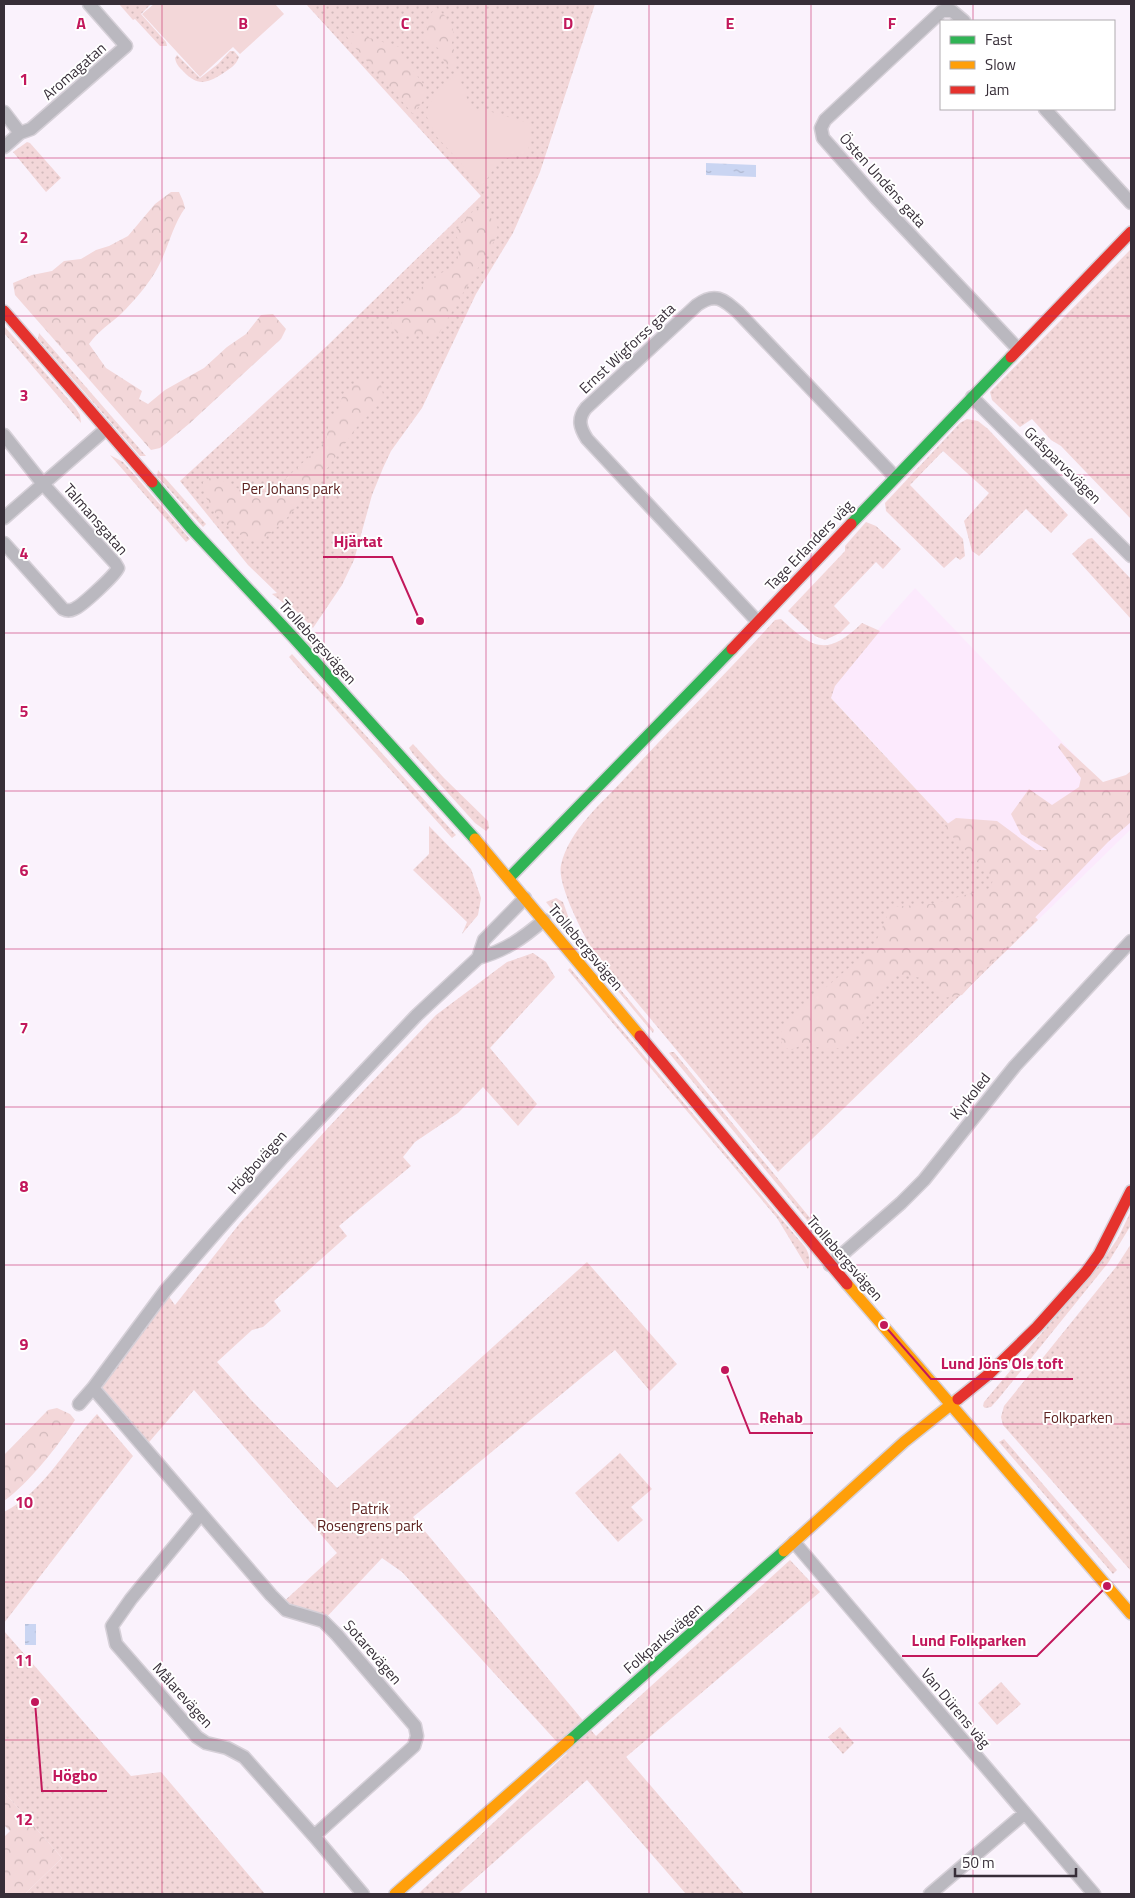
<svg xmlns="http://www.w3.org/2000/svg" width="1135" height="1898" font-family="'Titillium Web',sans-serif">
	<defs>
		<pattern id="green-dots" width="8" height="8" patternUnits="userSpaceOnUse" patternTransform="scale(1.25)"><rect width="8" height="8" fill="#f3d7d9"/><path d="M2 2h.1M6 6h.1" fill="none" stroke="#d1b9bb" stroke-width="1.8" stroke-linecap="round"/></pattern>
		<pattern id="forest-crowns" width="20" height="18" patternUnits="userSpaceOnUse" patternTransform="scale(1.25)"><rect width="20" height="18" fill="#f3d7d9"/><path d="M2 6a3 3 0 1 1 6 0M12 15a3 3 0 1 1 6 0" fill="none" stroke="#d1b9bb"/></pattern>
		<pattern id="water-ripples" width="26" height="14" patternUnits="userSpaceOnUse" patternTransform="scale(1.25)"><rect width="26" height="14" fill="#cad5f2"/><path d="M2 4q2-2 4 0t4 0M15 11q2-2 4 0t4 0" fill="none" stroke="#aeb7d0"/></pattern>
	</defs>
	<rect width="100%" height="100%" fill="#faf2fc"/>
	<!-- built -->
	<path fill="#fceafd" d="M915,588L1131,814V829L1038,920L824,690Z"/>
	<!-- green -->
	<path fill="url(#green-dots)" d="M119,4H151L141,14L166,42L167,46H160L135,19L133,20Z
		M306,4H595L540,172L513,233L476,294L422,408L391,451L383,468L372,495L354,560L342,585L313,628L290,605H286L272,594L277,593L248,565L180,481L328,345L481,196Z
		M230,51H234L239,57C236,66 229,69 222,74C206,84 197,86 183,71C179,67 176,64 175,58L177,55L200,78L218,64Z
		M27,142L30,143L61,178L46,192L13,152Z
		M1131,249V519L1061,446L1051,440L1032,419L1020,427L992,400L990,392Z
		M4,326L75,407L80,415L81,423L4,333Z
		M39,333L146,456H140L38,339Z
		M967,419L978,421L988,429L1068,515L1051,533L1026,509L979,556L972,551L964,521L989,493L943,451L910,485L963,539L965,556L960,560L956,557L944,568L886,511L885,503L960,423Z
		M110,455L123,462L190,539L186,542Z
		M158,470L206,524L203,527L157,476Z
		M866,522L876,526L901,549L883,569L876,562L834,606L850,623L840,633L825,640L815,636L788,611L845,551V546Z
		M1092,538L1131,579V619L1072,554L1088,539Z
		M781,619C813,649 827,657 862,623L880,631L835,686L831,698L1038,920L778,1172L590,946C581,929 557,884 561,865C569,830 603,802 626,777C675,724 727,673 775,620Z
		M312,637L346,670L325,660L306,642Z
		M292,654L456,835L452,838L301,671L289,657Z
		M413,744L444,778L488,821L489,828L486,831L475,823L413,754L409,748Z
		M429,826L471,869L481,898L478,915L462,934L467,922L413,870L429,854Z
		M556,898L563,902L573,930L581,941L580,944L546,902Z
		M533,953L546,962L555,977L490,1048L537,1104L518,1126L483,1087L458,1113L415,1142L403,1157L411,1166L339,1226L347,1236L274,1301L281,1311L263,1327L252,1330L217,1362L251,1400L337,1488L587,1262L677,1364L650,1391L615,1350L413,1517L596,1736L790,1560L820,1592L626,1757L744,1894H686L587,1780L458,1894H418L567,1753L402,1572L382,1558L323,1621L281,1604L337,1553L194,1390L144,1448L93,1388L165,1291L175,1305L240,1223L340,1115L436,1015L507,962Z
		M590,953L654,1030L653,1033L587,954Z
		M570,968L805,1247C809,1253 811,1261 808,1269L777,1218L568,970Z
		M671,1052H674L833,1246L830,1248L669,1053Z
		M1131,1211V1225L1108,1263L999,1398L991,1407L985,1408L983,1406L984,1402L1103,1260L1118,1238Z
		M1131,1244V1571L1003,1425L1001,1417L1004,1406L1116,1267Z
		M97,1414L133,1456L4,1623V1512C43,1493 68,1445 97,1414Z
		M1004,1439L1117,1570L1113,1574L999,1442Z
		M620,1453L652,1489L631,1507L643,1520L618,1542L575,1493Z
		M4,1631L131,1776L161,1772L265,1894H25L62,1858L4,1792Z
		M1001,1682L1021,1704L997,1725L978,1703Z
		M840,1727L854,1743L843,1754L828,1737Z"/>
	<!-- forest -->
	<path fill="url(#forest-crowns)" d="M436,7L450,21L454,34L452,43L457,62L451,71L445,63L438,48L426,43C425,30 427,17 436,7Z
		M347,31L399,47L404,59L425,86L423,101L413,114L352,44L347,37Z
		M171,192H179L183,201L185,208C171,228 167,254 154,274C146,287 133,302 122,313C110,324 98,331 89,344L106,368L142,391L139,399L148,404L165,390L204,368L227,347L246,334L261,315L273,314L286,329L281,339L190,423L160,448L151,450L15,295L13,283L32,275L52,271L64,261L81,259L96,250L109,246L128,236L155,204Z
		M475,209H481L496,223L499,233L438,335L416,336L396,333L390,320L401,305L435,276L457,265L459,246L456,233L460,225Z
		M372,380L381,385L384,399L357,427L313,488L286,519L265,538L251,541C230,530 203,508 203,482L212,477L228,483L249,495L267,491L282,482L326,441L329,423L337,413L343,394L358,381Z
		M1061,743L1103,782L1126,775L1131,771V822L1108,842L996,958L962,995L944,998L921,978L899,974L882,986L871,1004L860,1028L842,1048L827,1049L803,1044L792,1050L782,1047L781,1032L801,1009L874,946L891,907L932,904L991,888L993,878L943,827L956,818L997,821L1036,850H1047L1021,834L1011,814L1029,789L1052,805L1079,787L1081,778L1058,747Z
		M57,1408L70,1414L75,1420C58,1446 29,1483 4,1501V1455L48,1410Z
		M4,1792L62,1858L25,1894H4V1837L10,1831L4,1825Z"/>
	<!-- pitch -->
	<path fill="#f3d7d9" d="M154,4H275L284,14L240,54L233,47L200,77L142,14Z
		M458,74L471,109L492,112L532,124L528,153L500,160L482,186L436,136L425,113L439,87Z"/>
	<!-- water -->
	<path fill="url(#water-ripples)" d="M706,163L756,165V177L706,175Z
		M25,1624H36V1645H25Z"/>
	<g fill="none" stroke-linecap="round" stroke-linejoin="round">
		<defs>
			<path id="street" d="M964,21L952,11H942L825,120L821,128L823,138L876,198L1018,349
				M1045,109L1131,203
				M4,112L20,133
				M4,147L20,133L31,129L126,46L89,4
				M972,397L1131,556
				M4,435L43,484L115,563L118,568C115,575 82,606 74,609C70,611 67,611 63,609L4,543
				M4,518L106,429
				M757,621L587,439C580,428 577,419 586,408L697,305C715,292 723,299 738,312L895,477
				M525,898L484,940L478,958C505,951 523,938 544,920
				M830,1265L901,1203L924,1180L1015,1066L1131,941
				M93,1388L271,1595L286,1610L323,1621L337,1635L415,1726L417,1736L414,1746L314,1836
				M79,1404L93,1388L165,1291L218,1230L283,1157L416,1016L478,958
				M201,1514L131,1599L112,1626L116,1644L197,1737L206,1743L227,1748L244,1757L314,1836L363,1894
				M794,1542L1094,1894
				M930,1894L1025,1813"/>
			<path id="fast" d="M152,482L191,528L292,636L475,839
				M851,524L1011,357
				M509,878L732,649
				M569,1741L784,1551"/>
			<path id="slow" d="M475,839L640,1036
				M847,1284L1131,1614
				M784,1551L904,1442L958,1399
				M395,1894L569,1741"/>
			<path id="jam" d="M4,311L152,482
				M1011,357L1131,232
				M732,649L851,524
				M640,1036L847,1284
				M958,1399L989,1374L1037,1327L1086,1272L1099,1254L1131,1191"/>
		</defs>
		<!-- street casing -->
		<use href="#street" stroke="#d6d0d8" stroke-width="15"/>
		<!-- fast casing -->
		<use href="#fast" stroke="#d6d0d8" stroke-width="14"/>
		<!-- slow casing -->
		<use href="#slow" stroke="#d6d0d8" stroke-width="14"/>
		<!-- jam casing -->
		<use href="#jam" stroke="#d6d0d8" stroke-width="14"/>
		<!-- street -->
		<use href="#street" stroke="#bab8bf" stroke-width="12"/>
		<!-- fast -->
		<use href="#fast" stroke="#30b455" stroke-width="11"/>
		<!-- slow -->
		<use href="#slow" stroke="#ff9f0a" stroke-width="11"/>
		<!-- jam -->
		<use href="#jam" stroke="#e5322d" stroke-width="11"/>
	</g>
	<!-- grid -->
	<path fill="none" stroke="#c2185b" stroke-width="1" stroke-opacity="0.55" d="M162,4V1894M324,4V1894M486,4V1894M649,4V1894M811,4V1894M973,4V21M973,109V1894M4,158H1131M4,316H1131M4,475H1131M4,633H1131M4,791H1131M4,949H1131M4,1107H1131M4,1265H1131M4,1424H1131M4,1582H1131M4,1740H1131"/>
	<g text-anchor="middle" dominant-baseline="central" stroke-width="4" stroke-linejoin="round" paint-order="stroke">
		<!-- street labels -->
		<g font-size="15" fill="#372e38" stroke="#fff">
			<text transform="translate(74 71) rotate(-41)">Aromagatan</text>
			<text transform="translate(883 180) rotate(48)">Östen Undéns gata</text>
			<text transform="translate(627 348) rotate(-43)">Ernst Wigforss gata</text>
			<text transform="translate(1063 465) rotate(45)">Gråsparvsvägen</text>
			<text transform="translate(96 519) rotate(49)">Talmansgatan</text>
			<text transform="translate(809 545) rotate(-46)">Tage Erlanders väg</text>
			<text transform="translate(318 642) rotate(48)">Trollebergsvägen</text>
			<text transform="translate(586 947) rotate(50)">Trollebergsvägen</text>
			<text transform="translate(970 1096) rotate(-52)">Kyrkoled</text>
			<text transform="translate(257 1162) rotate(-48)">Högbovägen</text>
			<text transform="translate(845 1258) rotate(49)">Trollebergsvägen</text>
			<text transform="translate(663 1638) rotate(-41)">Folkparksvägen</text>
			<text transform="translate(373 1652) rotate(49)">Sotarevägen</text>
			<text transform="translate(183 1695) rotate(48)">Målarevägen</text>
			<text transform="translate(956 1708) rotate(50)">Van Dürens väg</text>
		</g>
		<!-- park labels -->
		<g font-size="15" fill="#5e2321" stroke="#fff">
			<text x="291" y="488">Per Johans park</text>
			<text x="1078" y="1417">Folkparken</text>
			<text x="370" y="1508">Patrik<tspan x="370" dy="17">Rosengrens park</tspan></text>
		</g>
	</g>
	<g font-size="16" text-anchor="middle" font-weight="bold" fill="#c2185b" stroke="#fff" stroke-width="4" stroke-linejoin="round" paint-order="stroke">
		<text x="81" y="29">A</text>
		<text x="243" y="29">B</text>
		<text x="405" y="29">C</text>
		<text x="568" y="29">D</text>
		<text x="730" y="29">E</text>
		<text x="892" y="29">F</text>
		<text x="24" y="85">1</text>
		<text x="24" y="243">2</text>
		<text x="24" y="401">3</text>
		<text x="24" y="559">4</text>
		<text x="24" y="717">5</text>
		<text x="24" y="876">6</text>
		<text x="24" y="1034">7</text>
		<text x="24" y="1192">8</text>
		<text x="24" y="1350">9</text>
		<text x="24" y="1508">10</text>
		<text x="24" y="1666">11</text>
		<text x="24" y="1825">12</text>
	</g>
	<!-- callouts -->
	<path fill="none" stroke="#c2185b" stroke-width="2" d="M420 621L392 557H323M884 1325L931 1379H1073M725 1370L750 1433H813M1107 1586L1037 1656H902M35 1702L42 1791H107"/>
	<g fill="#c2185b" stroke="#fff" stroke-width="2">
		<circle cx="420" cy="621" r="5"/>
		<circle cx="884" cy="1325" r="5"/>
		<circle cx="725" cy="1370" r="5"/>
		<circle cx="1107" cy="1586" r="5"/>
		<circle cx="35" cy="1702" r="5"/>
	</g>
	<g font-size="16" text-anchor="middle" font-weight="bold" fill="#c2185b" stroke="#fff" stroke-width="4" stroke-linejoin="round" paint-order="stroke">
		<text x="358" y="547">Hjärtat</text>
		<text x="1002" y="1369">Lund Jöns Ols toft</text>
		<text x="781" y="1423">Rehab</text>
		<text x="969" y="1646">Lund Folkparken</text>
		<text x="75" y="1781">Högbo</text>
	</g>
	<!-- border -->
	<rect width="1135" height="1898" fill="none" stroke="#372e38" stroke-width="10"/>
	<!-- legend -->
	<rect x="940" y="20" width="175" height="90" fill="#ffffff" stroke="#afabaf"/>
	<rect x="950" y="36" width="25" height="8" fill="#30b455" stroke="#afabaf"/>
	<text x="985" y="45" font-size="15" fill="#372e38">Fast</text>
	<rect x="950" y="61" width="25" height="8" fill="#ff9f0a" stroke="#afabaf"/>
	<text x="985" y="70" font-size="15" fill="#372e38">Slow</text>
	<rect x="950" y="86" width="25" height="8" fill="#e5322d" stroke="#afabaf"/>
	<text x="985" y="95" font-size="15" fill="#372e38">Jam</text>
	<!-- scale -->
	<path d="M955 1868v8h121v-8" fill="none" stroke="#372e38" stroke-width="2.5"/>
	<text x="962" y="1868" font-size="15" fill="#372e38" stroke="#ffffff" stroke-width="4" paint-order="stroke">50 m</text>
</svg>
